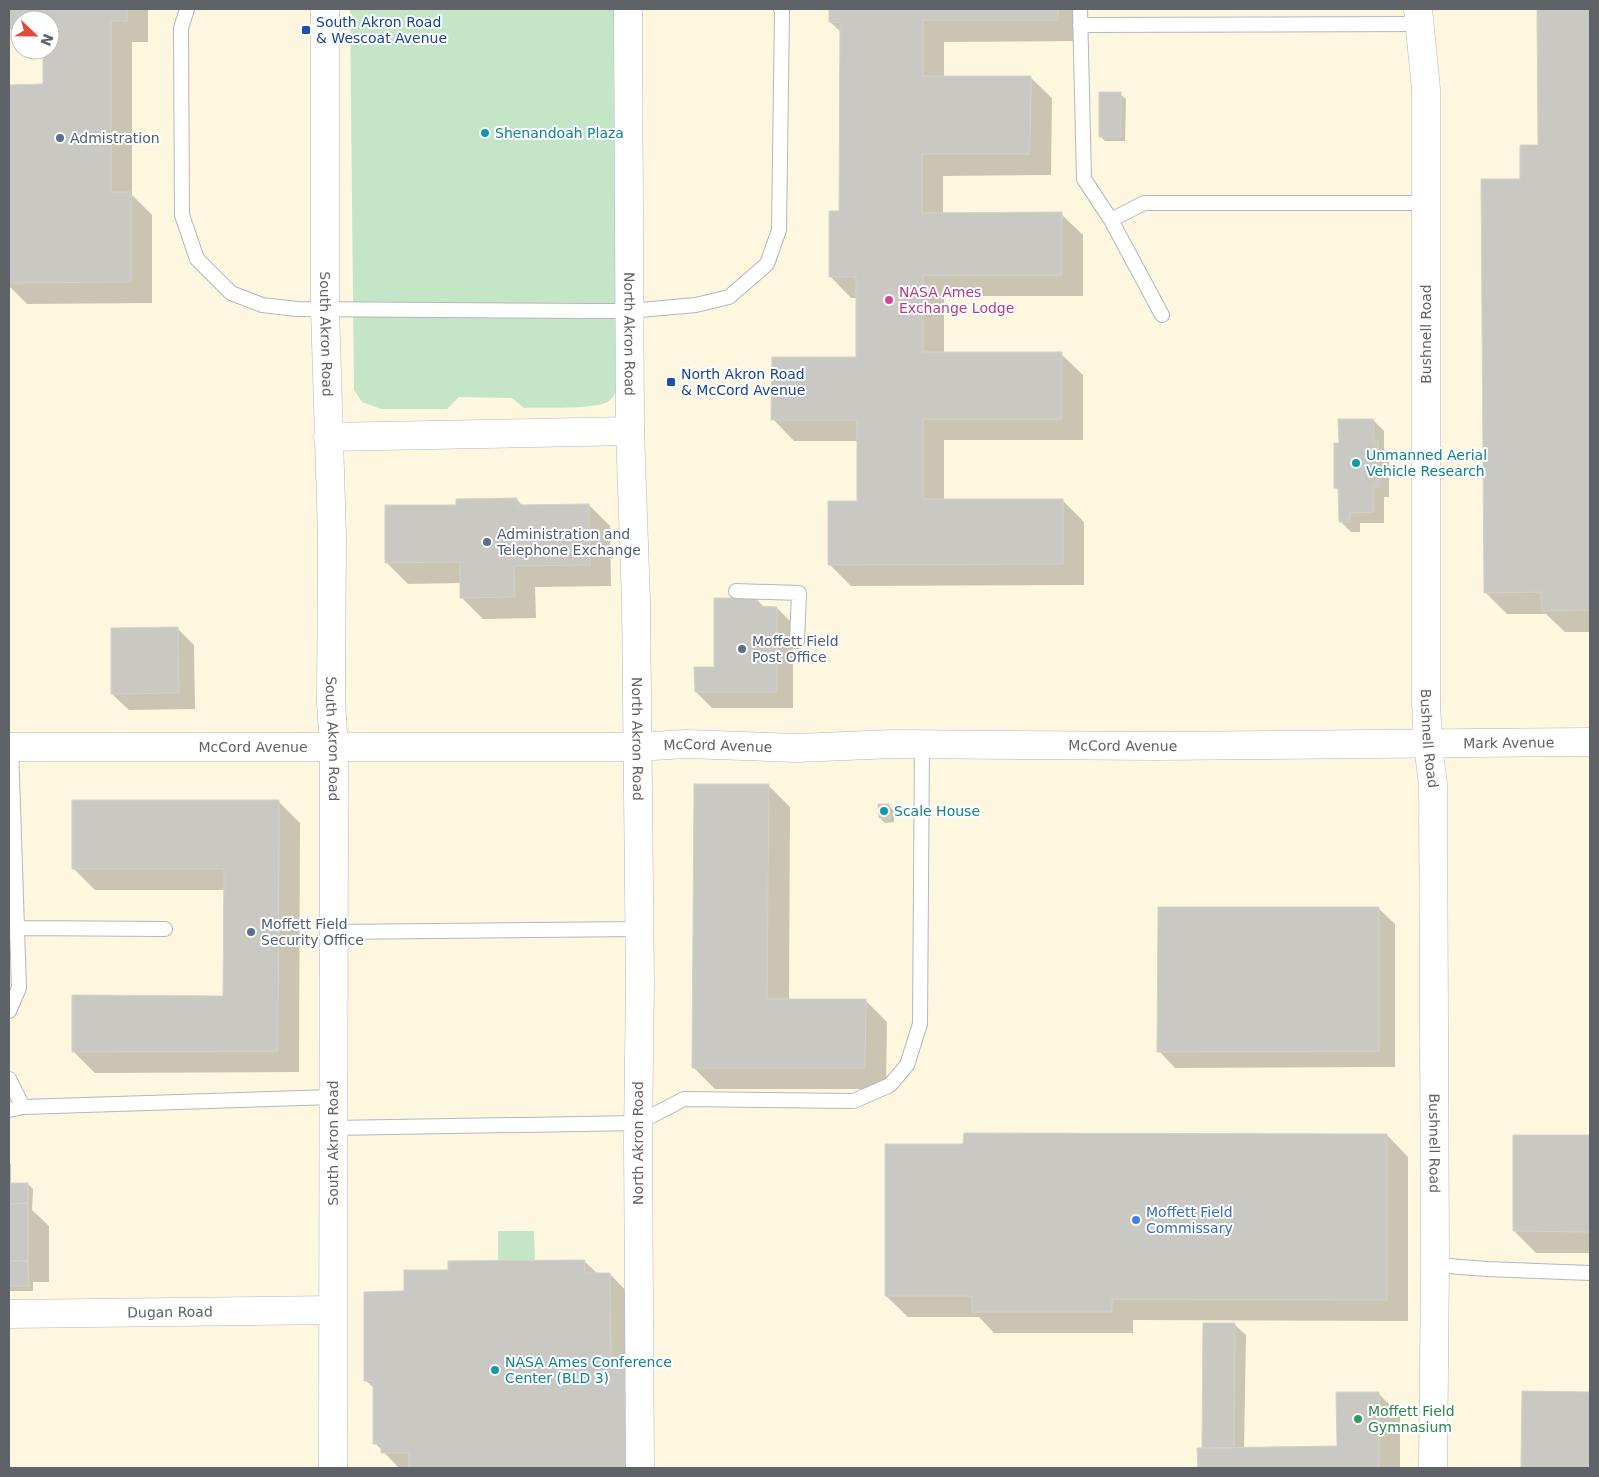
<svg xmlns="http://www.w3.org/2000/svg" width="1599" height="1477" font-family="'DejaVu Sans',sans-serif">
	<rect width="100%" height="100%" fill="#f0eee7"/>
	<!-- commercial -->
	<path fill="#fdf7e0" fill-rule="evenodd" d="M9,9H1590V1468H9ZM20,20H50V50H20Z"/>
	<!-- green -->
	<path fill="#c5e6c6" d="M350,9H618L620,385C617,390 614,397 609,401C596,410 543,407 524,408L512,398L459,397L447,409H381L362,402L354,390Z
		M498,1231H534L535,1260H498Z"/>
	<!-- shadow -->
	<path fill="#0003" d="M9,9H148V42H132V195L152,215V303L27,304L9,286V86H44V50H50V20H20V39L9,28Z
		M830,9H1080V41L944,42V77H1030L1052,98L1051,175L943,176V214H1061L1083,235V296H944V354H1061L1083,375V440H944V501H1063L1084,522V585L851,586L829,564L858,502V441H794L773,419L857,358V298H851L830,276L841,212V32L830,22Z
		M1539,9H1590V632H1565L1546,614H1507L1485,592L1522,181L1539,146Z
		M1120,94L1126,99L1125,141H1105L1100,136Z
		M1373,420L1384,431V449L1389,454V497H1384V523H1360V532H1351L1340,521V492L1335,487L1340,444Z
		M516,499L523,506L589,505L610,526L611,586L535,587L536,618L483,619L462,598L461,583L408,584L387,563L457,506Z
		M756,599L765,608H777L793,624V708H712L696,692L715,668Z
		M178,629L194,645L195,709L129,710L112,694Z
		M769,786L790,807L789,1000H865L887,1022L886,1089H715L693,1067Z
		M279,802L300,823L299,1072L95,1073L73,1051L225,997V890H95L73,868Z
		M889,806L894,811V822L885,823L880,818Z
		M1378,908L1395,924V1067L1175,1068L1159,1051Z
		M1387,1135L1408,1157V1321L1133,1320V1333H994L979,1317H908L886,1296L965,1145Z
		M1514,1136H1590V1253H1536L1514,1231Z
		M9,1162L11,1164V1184H28L33,1189L32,1210L49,1226V1282H33V1291H9Z
		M584,1261L598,1274H610L631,1296L648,1468H399L375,1443V1389L365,1380L406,1293L449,1271Z
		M1235,1325L1246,1335L1244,1449L1338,1448L1378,1393L1400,1415V1468H1199V1449H1203Z
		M1523,1393H1590V1468H1522Z"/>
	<!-- building -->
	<path fill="#c9c8c2" stroke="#d5d1c6" d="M9,9H127V21H111V192H131V282L9,283V85L43,84V50H50V20H20V26H9Z
		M829,9H1058V20H923V76H1031L1030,154H922V213L1062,212V275H923V352H1062V419H923V499H1063V564L828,565V501H857V420H771L772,357H856V277H829V211H839L840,22H829Z
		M1537,9H1590V610L1542,611L1541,592L1484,593L1481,179H1520V145H1538Z
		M1099,92H1121V137H1099Z
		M1338,419H1373L1374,441H1378L1379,487H1374V512L1350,513V522H1339L1338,488H1334V443H1339Z
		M517,498V505L589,504L590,565L514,566L515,597L460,598V562L385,563V505H456V499Z
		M714,598H756L757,606L777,607V692H695L694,667H714Z
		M178,627L179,693L111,694V628Z
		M694,784H769L767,999H866L865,1068H692Z
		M72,800H279L278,1051L72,1052V995L223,996L224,869H72Z
		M878,804H889L890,818H879Z
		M1158,907H1379V1051L1157,1052Z
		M964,1133L1387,1134V1300L1112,1299V1312H972V1296H885V1144H963Z
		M1513,1135H1590V1232L1513,1231Z
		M9,1183H28V1203L9,1204Z
		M28,1203V1261H9V1204Z
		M585,1260L584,1273H610L611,1360L627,1359V1468H409V1453H381V1444H373V1380L364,1381V1292L404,1291V1270H448V1261Z
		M9,1261H28L29,1286H9Z
		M1203,1323H1235L1234,1448H1202Z
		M1522,1391L1590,1392V1468H1521Z
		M1336,1392H1379V1468H1198L1197,1448L1337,1446Z"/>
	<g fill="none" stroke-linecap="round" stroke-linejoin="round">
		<defs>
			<path id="service" d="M187,9L181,28L182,215L197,259L231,293L262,305L297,309L598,311H629L696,305L729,297L767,264L779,230L782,12L781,9
				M1080,9L1084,179L1111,220L1162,315
				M1080,25L1420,24
				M1111,220L1144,203H1426
				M736,591L799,593L797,641
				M17,928L165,929
				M334,932L639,929
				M9,1011L19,988L11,747
				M9,1079L23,1107L333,1097
				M9,1110L23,1107
				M333,1128L638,1123L684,1099L854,1101L890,1085L907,1065L920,1024L922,744
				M1435,1265L1487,1269L1590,1273"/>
			<g id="minor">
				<path id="s1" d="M325,9V309L332,536L331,703L334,747L333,1468"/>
				<path id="s2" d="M628,9L630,431L636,601L640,982L638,1140L640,1468"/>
				<path id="s3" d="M1418,9L1426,89V702L1428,745L1433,784L1435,1265L1433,1468"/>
				<path d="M328,437L630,431"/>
				<path id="s4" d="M9,747H636L686,744L797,748L893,744L1157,746L1590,742"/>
				<path id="s5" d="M9,1314L332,1310"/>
			</g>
		</defs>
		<!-- service casing -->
		<use href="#service" stroke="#b4b7bb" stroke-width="16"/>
		<!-- minor casing -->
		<use href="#minor" stroke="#b4b7bb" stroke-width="29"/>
		<!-- service -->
		<use href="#service" stroke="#fff" stroke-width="14"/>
		<!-- minor -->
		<use href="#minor" stroke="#fff" stroke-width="28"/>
	</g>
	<!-- markers -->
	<g fill="#1a4fb4" stroke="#fff" stroke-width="2">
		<rect x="301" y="25" width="10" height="10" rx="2.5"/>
		<rect x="666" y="377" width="10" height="10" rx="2.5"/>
	</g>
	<g fill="#0f9aa8" stroke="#fff" stroke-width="2">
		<circle cx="485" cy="133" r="5"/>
		<circle cx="1356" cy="463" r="5"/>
		<circle cx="884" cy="811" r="5"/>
		<circle cx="495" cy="1370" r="5"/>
	</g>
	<g fill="#5c6f8a" stroke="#fff" stroke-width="2">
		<circle cx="60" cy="138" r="5"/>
		<circle cx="487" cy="542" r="5"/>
		<circle cx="742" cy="649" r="5"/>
		<circle cx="251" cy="932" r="5"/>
	</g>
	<circle fill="#d1479c" stroke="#fff" stroke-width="2" cx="889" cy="300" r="5"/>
	<circle fill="#3f7fe0" stroke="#fff" stroke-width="2" cx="1136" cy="1220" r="5"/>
	<circle fill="#2e9e5b" stroke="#fff" stroke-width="2" cx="1358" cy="1419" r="5"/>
	<g text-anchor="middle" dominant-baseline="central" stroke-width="4" stroke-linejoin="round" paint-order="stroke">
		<!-- transit labels -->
		<g font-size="14" fill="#164399" stroke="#fff" text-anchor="start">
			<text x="316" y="22">South Akron Road<tspan x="316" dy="16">&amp; Wescoat Avenue</tspan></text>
			<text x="681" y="374">North Akron Road<tspan x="681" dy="16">&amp; McCord Avenue</tspan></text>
		</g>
		<!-- culture labels -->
		<g font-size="14" fill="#0d838f" stroke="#fff" text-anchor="start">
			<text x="495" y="133">Shenandoah Plaza</text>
			<text x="1366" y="455">Unmanned Aerial<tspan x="1366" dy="16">Vehicle Research</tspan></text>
			<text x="894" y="811">Scale House</text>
			<text x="505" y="1362">NASA Ames Conference<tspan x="505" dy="16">Center (BLD 3)</tspan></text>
		</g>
		<!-- service labels -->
		<g font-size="14" fill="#4e5e75" stroke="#fff" text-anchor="start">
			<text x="70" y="138">Admistration</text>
			<text x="497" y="534">Administration and<tspan x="497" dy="16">Telephone Exchange</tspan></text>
			<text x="752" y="641">Moffett Field<tspan x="752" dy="16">Post Office</tspan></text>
			<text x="261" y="924">Moffett Field<tspan x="261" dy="16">Security Office</tspan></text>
		</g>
		<!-- hotel labels -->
		<g font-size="14" fill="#b23c85" stroke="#fff" text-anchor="start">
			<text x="899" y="292">NASA Ames<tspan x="899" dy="16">Exchange Lodge</tspan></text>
		</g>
		<!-- street labels -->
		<g font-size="14" fill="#5f6267" stroke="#fff">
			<text stroke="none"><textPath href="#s1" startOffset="325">South Akron Road</textPath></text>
			<text stroke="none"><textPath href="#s2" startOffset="325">North Akron Road</textPath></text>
			<text transform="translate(1426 334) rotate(-90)">Bushnell Road</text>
			<text stroke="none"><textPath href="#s1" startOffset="730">South Akron Road</textPath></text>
			<text stroke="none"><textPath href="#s2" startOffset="730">North Akron Road</textPath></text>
			<text stroke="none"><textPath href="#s3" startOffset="730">Bushnell Road</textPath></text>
			<text stroke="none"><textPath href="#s4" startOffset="1500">Mark Avenue</textPath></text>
			<text stroke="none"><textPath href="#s4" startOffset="1114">McCord Avenue</textPath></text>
			<text stroke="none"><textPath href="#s4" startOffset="244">McCord Avenue</textPath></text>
			<text stroke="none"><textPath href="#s4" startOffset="709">McCord Avenue</textPath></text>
			<text transform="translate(333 1143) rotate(-90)">South Akron Road</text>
			<text transform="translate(638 1143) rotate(-90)">North Akron Road</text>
			<text stroke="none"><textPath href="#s3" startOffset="1135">Bushnell Road</textPath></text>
			<text stroke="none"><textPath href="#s5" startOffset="161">Dugan Road</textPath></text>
		</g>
		<!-- shop labels -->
		<g font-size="14" fill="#366cbe" stroke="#fff" text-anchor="start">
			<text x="1146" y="1212">Moffett Field<tspan x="1146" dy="16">Commissary</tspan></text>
		</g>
		<!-- leisure labels -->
		<g font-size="14" fill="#27864d" stroke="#fff" text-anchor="start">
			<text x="1368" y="1411">Moffett Field<tspan x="1368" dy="16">Gymnasium</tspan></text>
		</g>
	</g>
	<!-- border -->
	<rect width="1599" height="1477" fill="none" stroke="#5f6267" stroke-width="20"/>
	<!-- north arrow -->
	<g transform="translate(35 35) rotate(112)"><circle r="24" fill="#ffffff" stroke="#bfc0c2"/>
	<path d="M0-4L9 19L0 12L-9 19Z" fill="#e44c3a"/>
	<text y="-8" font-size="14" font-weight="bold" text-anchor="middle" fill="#5f6267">N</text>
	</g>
</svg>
